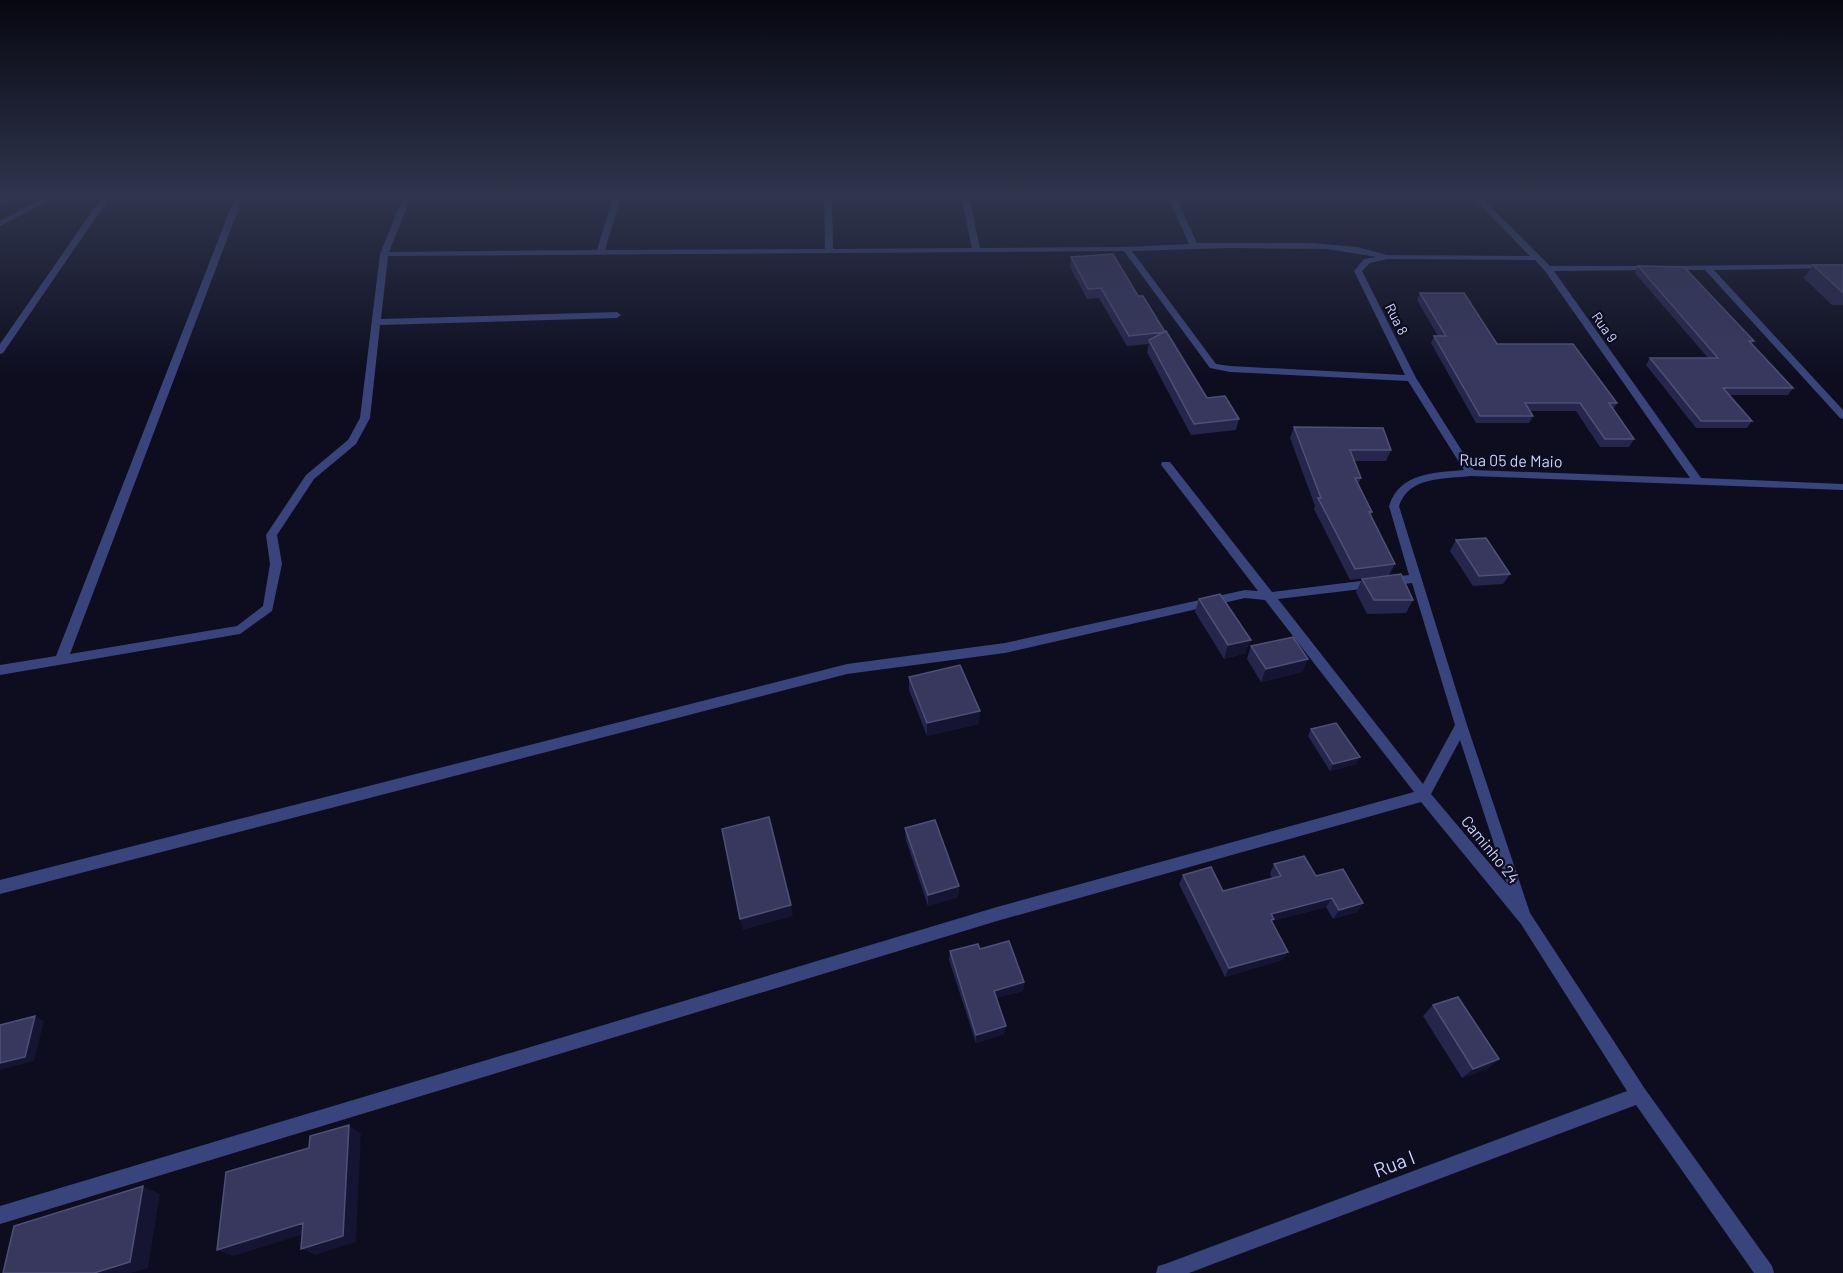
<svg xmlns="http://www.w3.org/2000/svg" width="1843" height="1273" font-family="Barlow,sans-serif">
	<rect width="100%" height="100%" fill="#0d0d1f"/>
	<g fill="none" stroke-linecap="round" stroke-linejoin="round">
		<!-- minor -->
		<path fill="#39447c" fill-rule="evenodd" d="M12,197L11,199L0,203V198Z
			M46,197H56L0,226V221Z
			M102,197H110L3,353L0,354V344Z
			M235,197H243L70,654L237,626L263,606L270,564L266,535L306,475L348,440L360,418L380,254L403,197H411L389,252L597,250L613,197H621L605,250L825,249L824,197H832L833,249L972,248L961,197H969L980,248L1126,247L1189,244L1168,197H1176L1197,243H1311L1357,247L1387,255L1530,256L1472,197H1481L1550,266H1655V270H1652L1554,271L1701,478L1843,484V490L1471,476C1445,479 1409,476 1399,506L1467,725L1530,913L1645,1089L1772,1266L1774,1273H1754L1636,1105L1189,1273H1156L1158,1266L1165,1264L1627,1091L1521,924L1421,802L997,921L0,1224V1206L997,907L1414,792L1265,600L1245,598L1005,653L847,674L0,894V880L847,664L1005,643L1245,590L1258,591L1162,466L1161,464L1162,462H1170L1272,592L1409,575L1389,506C1400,472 1434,473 1464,470L1408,381L1230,372L1210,368L1124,251L388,256L381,319L617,312L621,315L617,318L380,325L370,418L356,444L314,479L277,535L282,564L272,611L240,634L0,675V665L56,656ZM1230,248L1327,249L1377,257L1364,259L1354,271L1405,375L1230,366L1216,364L1132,251ZM1387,259L1535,260L1545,271L1690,478L1474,470L1416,378L1362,271L1370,263ZM1412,583L1455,725L1423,784L1278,599ZM1460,740L1507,884L1431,794Z
			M1843,264V268L1714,270L1843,410V419L1840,418L1705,270H1670L1666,268L1670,266Z"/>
	</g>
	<!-- wall -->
	<path fill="#26264c" d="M1071,257L1138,296L1164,332L1207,398L1239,419L1236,430L1191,435L1147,352L1149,344L1127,346L1099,298L1087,299L1070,267Z
		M1813,265H1843V305H1832L1804,278Z
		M1638,266L1754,341L1752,344L1793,388L1788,395H1729L1752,421L1747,428H1696L1646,365L1650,358H1708L1635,273Z
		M1420,293L1497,344L1617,403L1613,410L1634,439L1629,447H1600L1576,411H1530L1533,416L1529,423H1476L1431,343L1434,336H1438L1417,300Z
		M1294,427L1391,450L1386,461H1354L1361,478L1358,484L1372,512L1371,515L1395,564L1389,575L1350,580L1314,509L1315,506L1290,438Z
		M1456,540L1510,574L1503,584L1473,586L1450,551Z
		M1362,579L1413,600L1406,613L1367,614L1356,592Z
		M1199,599L1246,653L1224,659L1195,612Z
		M1251,646L1308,659L1302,672L1261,682L1247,659Z
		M909,677L979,724L927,736L909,690Z
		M1311,729L1360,757L1356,764L1330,771L1308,736Z
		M905,828L959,886L958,897L928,906L906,840Z
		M1274,864L1316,876L1363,903L1357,912L1333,919L1326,907L1272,921V922L1288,952L1282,960L1225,977L1179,884L1183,875L1223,891L1272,878L1270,874Z
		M980,949L1024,982L1023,991L996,998L1004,1034L976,1043L949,960L950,951Z
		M1433,1005L1499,1059L1487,1069L1462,1078L1423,1016Z"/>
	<!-- shaded-wall -->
	<path fill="#151432" d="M1251,640L1246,653L1224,659L1228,645Z
		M1308,659L1302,672L1261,682L1266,669Z
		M980,711L979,724L927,736V723Z
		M1360,757L1356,764L1330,771L1333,764Z
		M959,886L958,897L928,906V895Z
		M1332,898L1326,907L1272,921L1269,928L1271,914Z
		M1363,903L1357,912L1333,919L1339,910Z
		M791,905L793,916L743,930L740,919Z
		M1288,952L1282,960L1225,977L1229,968Z
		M1024,982L1023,991L992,999L994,991Z
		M35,1016L44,1021L34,1061L0,1070V1063Z
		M1006,1026L1004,1034L976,1043V1035Z
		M1499,1059L1487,1069L1462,1078L1473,1069Z
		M349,1125L361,1134L356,1242L315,1255L301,1249Z
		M143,1186L160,1194L148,1268L131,1273H94Z
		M303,1223L317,1230L233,1256L217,1250Z"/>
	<!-- building -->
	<path fill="#38385f" stroke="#4f5078" stroke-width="1.5" d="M1113,254L1138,296H1143L1165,332L1129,336L1101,288L1088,289L1071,257Z
		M1813,265H1843V292H1842Z
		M1638,266L1684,267L1754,341H1749L1793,388H1723L1752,421H1701L1650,358H1718Z
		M1420,293H1464L1497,344H1573L1617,403H1609L1634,439H1605L1580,403H1525L1533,416H1480L1434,336H1446Z
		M1166,331L1207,398L1225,396L1239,419L1194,424L1149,340Z
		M1294,427L1383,428L1391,450H1350L1361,478H1355L1372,512H1369L1395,564L1355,569L1318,498H1321Z
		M1486,538L1510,574L1479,576L1456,540Z
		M1401,574L1413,600H1374L1362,579Z
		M1220,594L1251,640L1228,645L1199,599Z
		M1293,637L1308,659L1266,669L1251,646Z
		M960,665L980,711L927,723L909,677Z
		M1336,723L1360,757L1333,764L1311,729Z
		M769,817L791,905L740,919L722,829Z
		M935,820L959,886L928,895L905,828Z
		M1304,856L1316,876L1343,869L1363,903L1339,910L1332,898L1271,914L1274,919L1271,920L1288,952L1229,968L1183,875L1211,867L1223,891L1281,876L1274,864Z
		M1009,941L1024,982L994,991L1006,1026L976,1035L950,951L978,944L980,949Z
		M1458,997L1499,1059L1473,1069L1433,1005Z
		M35,1016L25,1057L0,1063V1025Z
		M349,1125L343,1236L301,1249L303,1223L217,1250L226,1172L309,1148L310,1136Z
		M143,1186L130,1262L94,1273H3L14,1226Z"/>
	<!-- sky -->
	<linearGradient id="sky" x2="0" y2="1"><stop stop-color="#070711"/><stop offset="0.52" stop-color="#2f354d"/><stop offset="1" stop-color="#2f354d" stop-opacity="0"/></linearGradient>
	<rect width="1843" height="376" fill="url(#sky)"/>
	<g text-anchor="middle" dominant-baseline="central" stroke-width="4.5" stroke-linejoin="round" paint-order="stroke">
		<!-- far-street labels -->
		<g font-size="14" fill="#ccd0fe" stroke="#0d0d1f">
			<text transform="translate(1397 319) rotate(63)">Rua 8</text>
			<text transform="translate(1605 327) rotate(55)">Rua 9</text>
		</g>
		<!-- street labels -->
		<g font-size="16" fill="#ccd0fe" stroke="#0d0d1f">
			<text transform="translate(1511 460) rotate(1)">Rua 05 de Maio</text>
			<text transform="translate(1491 849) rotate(51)">Caminho 24</text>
		</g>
		<!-- near-street labels -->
		<g font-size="20" fill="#ccd0fe" stroke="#0d0d1f">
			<text transform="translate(1394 1163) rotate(-21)">Rua I</text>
		</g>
	</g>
</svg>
